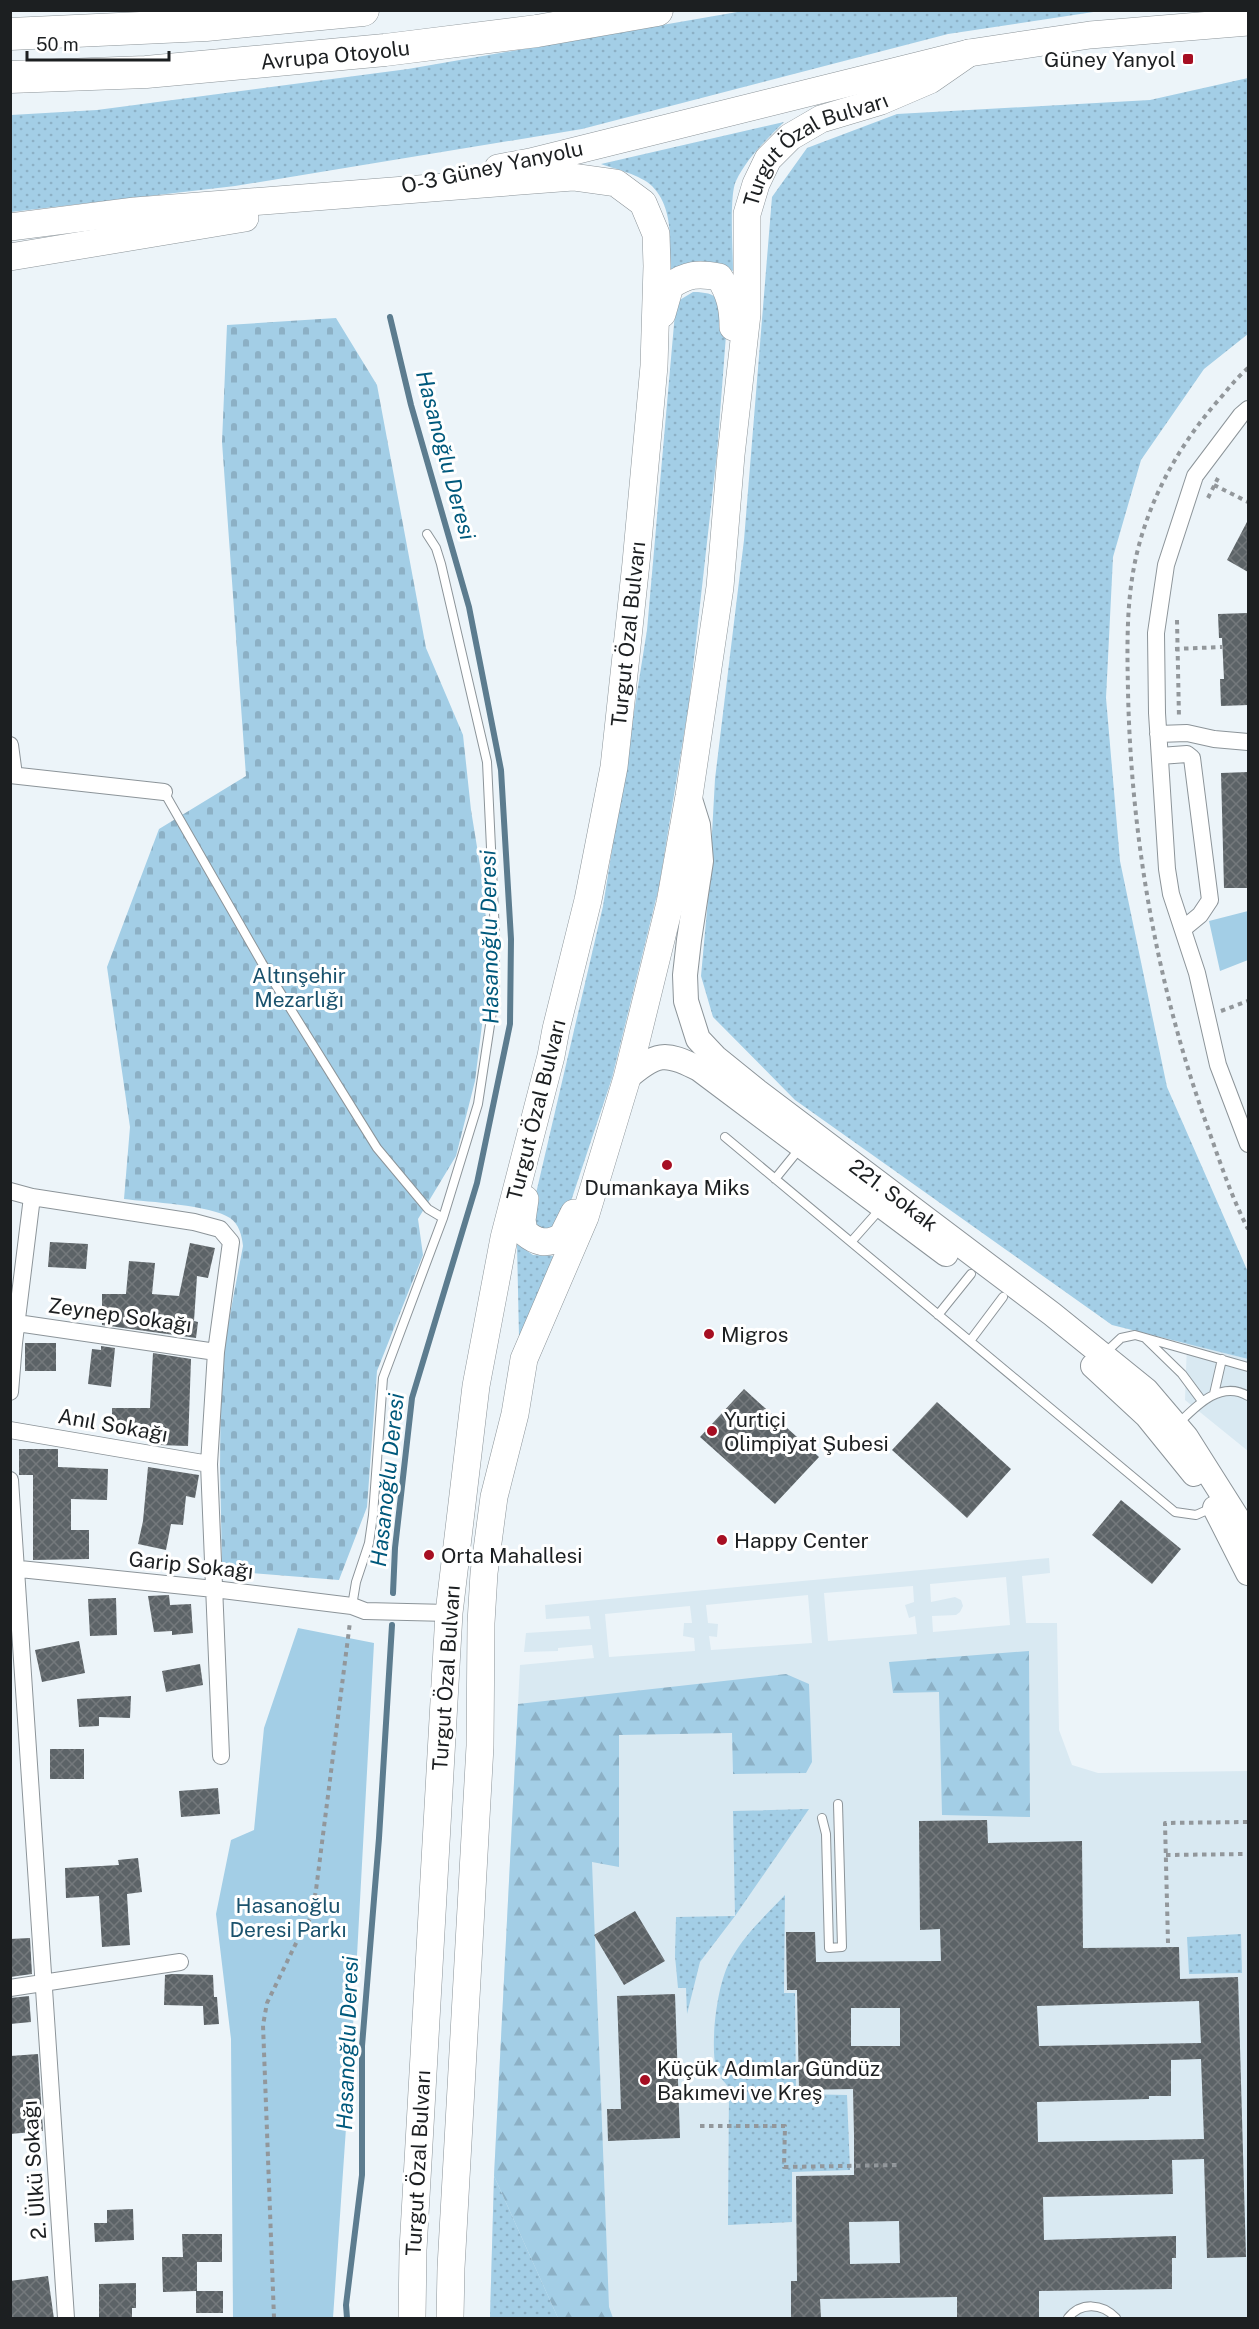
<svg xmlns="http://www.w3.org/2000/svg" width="1259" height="2329" font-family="'Public Sans',sans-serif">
	<defs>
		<pattern id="grass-dots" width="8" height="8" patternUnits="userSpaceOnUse" patternTransform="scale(1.5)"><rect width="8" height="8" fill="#a3cee6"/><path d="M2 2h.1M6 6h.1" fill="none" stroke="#8cb0c5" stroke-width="1.8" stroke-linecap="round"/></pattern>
		<pattern id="forest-firs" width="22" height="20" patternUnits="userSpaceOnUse" patternTransform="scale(1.5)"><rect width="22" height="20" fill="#a3cee6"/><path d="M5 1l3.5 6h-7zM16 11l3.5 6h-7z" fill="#8cb0c5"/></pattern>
		<pattern id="cemetery-stones" width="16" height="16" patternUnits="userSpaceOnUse" patternTransform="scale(1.5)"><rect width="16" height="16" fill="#a3cee6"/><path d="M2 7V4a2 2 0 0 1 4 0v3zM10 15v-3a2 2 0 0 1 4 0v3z" fill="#8cb0c5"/></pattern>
		<pattern id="building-cross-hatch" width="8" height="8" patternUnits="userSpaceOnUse" patternTransform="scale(1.5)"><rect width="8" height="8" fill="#5c6367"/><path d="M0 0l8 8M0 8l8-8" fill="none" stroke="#74797c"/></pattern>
	</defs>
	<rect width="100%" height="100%" fill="#ecf4f9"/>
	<!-- built -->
	<path fill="#d9e9f2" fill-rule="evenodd" d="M1187,1343L1248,1359V1451L1185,1400Z
		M1049,1558L1050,1573L1022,1576L1026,1623H1057L1059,1730L1072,1765L1098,1773L1248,1771V2318H490L494,2176L520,1665L594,1658L592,1645L558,1648V1651L524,1652L526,1633L591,1629L589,1616L546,1619L545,1605ZM1006,1577L1010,1625L933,1632L932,1616L956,1615L960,1612L963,1606L961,1600L955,1597L931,1602L930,1584ZM913,1586L914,1602L905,1605L909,1618L915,1616L917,1634L828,1641L824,1593ZM808,1595L812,1643L711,1650L709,1636L717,1637L718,1624L708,1623L706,1605ZM690,1606L692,1623H684L683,1636L694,1638L695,1651L609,1657L605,1614Z"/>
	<!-- grass -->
	<path fill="url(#grass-dots)" d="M743,11H1100L948,34L582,129L235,186L11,212V115L97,110L408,69Z
		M1248,78V334L1204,369L1141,460L1113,557L1106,698L1120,861L1167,1087L1248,1272V1359L1112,1325L795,1100L713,1017L701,976L709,888L715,779L744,540L772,197L807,148L897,114L1150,100Z
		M784,122C766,140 747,158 736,181C729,195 733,252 733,271L716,264L669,276C670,248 675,209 652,186C641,175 615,169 601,164Z
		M693,292C718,292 722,300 727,322L717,453L689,703L659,887L612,1078L561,1231L534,1229V1202L603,906L647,630L675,313L678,301Z
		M517,1244L533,1255L555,1256L519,1337Z
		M809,1809L735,1916L700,1962L687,2014L686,1988H678L675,1956L676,1917L735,1916L733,1811Z
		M785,1895L784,1993H795L796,2094L847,2095L850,2170L792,2172V2222L728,2225L729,2088C725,2082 717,2075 716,2069C710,2042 717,1983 731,1959C745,1934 765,1916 785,1895Z
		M1241,1934L1242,1973L1189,1974L1187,1937Z
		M494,2176L558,2318H490Z"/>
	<!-- forest -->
	<path fill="url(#forest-firs)" d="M1029,1651L1030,1817L942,1815L939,1692L893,1693L889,1662Z
		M786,1674L809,1684L812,1762L806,1773L733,1774L732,1733L619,1735V1867L592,1862L609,2307L613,2318H558L494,2176L518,1704Z"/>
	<!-- cemetery -->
	<path fill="url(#cemetery-stones)" d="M336,318L377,385L426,648L463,735L471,810L484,890L489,969L475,1081L456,1156L418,1219L423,1255L377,1371L367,1507L339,1580L227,1571L222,1565L220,1467L221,1362L243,1246C242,1236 239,1224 230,1218C211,1205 148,1202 124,1199L130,1127L107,967L159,829L246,776L222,442L227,325Z"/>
	<!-- green -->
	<path fill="#a3cee6" d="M1248,911V960L1220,971L1209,921Z
		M298,1628L374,1643L354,2011L333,2318H233L231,2039L216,1914L231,1840L254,1830L264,1728Z"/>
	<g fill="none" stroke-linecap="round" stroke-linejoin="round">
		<!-- stream -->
		<path stroke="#5c7c8f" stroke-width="6" d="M390,317L411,405L469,607L501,770L511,939L510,1024L477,1183L412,1398L395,1548L393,1593
			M347,2318L346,2305L362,2175V2046L379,1838L392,1625"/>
	</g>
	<!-- building -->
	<path fill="url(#building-cross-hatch)" fill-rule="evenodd" d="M1248,520V572L1227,560Z
		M1248,613V705L1221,706L1220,679H1224L1222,638H1219L1218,614Z
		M1248,772V888H1224L1221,773Z
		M50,1242L88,1244L86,1269L48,1267Z
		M190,1243L215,1248L208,1278L197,1276L194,1321L198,1322L196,1338L102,1325V1294H126L129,1261L155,1263L152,1294L179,1296Z
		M25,1343H56V1371H25Z
		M101,1346L115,1348L111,1387L88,1384L92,1349L101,1350Z
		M153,1353L191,1359L188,1446L159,1445V1429H112V1408H150Z
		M744,1389L819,1457L775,1504L700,1437Z
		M937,1402L1011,1469L967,1518L892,1450Z
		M19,1449H58V1467L108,1469L107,1500L71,1499V1530H89V1559L33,1560V1475H19Z
		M148,1467L199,1475L195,1498L186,1496L183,1525L171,1524L166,1550L138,1544L143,1521Z
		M1121,1500L1181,1549L1152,1584L1092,1535Z
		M169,1595L170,1605L191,1604L193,1633L172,1635V1631L154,1632L148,1596Z
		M116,1598L117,1635L90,1636L88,1599Z
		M79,1641L85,1673L42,1682L35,1650Z
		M200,1664L203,1685L166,1692L162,1671Z
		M131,1696L130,1718L99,1717V1726L79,1727L77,1699Z
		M50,1749H84V1779H50Z
		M218,1788L220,1814L181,1817L179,1791Z
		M987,1820L988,1843L1082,1841L1083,1948L1179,1947L1180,1979L1238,1977L1246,2257L1207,2258L1204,2159L1172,2160L1173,2194L1043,2197L1044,2240L1176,2236V2258H1172V2289L1039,2291V2319H957V2297L820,2299L821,2319H791V2281H797L796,2176L854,2175V2135L853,2089L799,2090L797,1990H787L786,1932H815L816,1962L941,1961L940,1929L920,1930L919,1821ZM1199,2001L1201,2043L1039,2046L1037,2006ZM851,2008H900V2046H851ZM1201,2059L1204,2139L1038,2142L1037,2102L1149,2099V2096H1171V2060ZM899,2221L900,2263L850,2264L849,2222Z
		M138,1858L142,1892L127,1894L130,1945L102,1947L99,1896L66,1898L65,1868L119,1865L118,1860Z
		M635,1911L665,1961L624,1985L594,1935Z
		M30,1938L32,1974L10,1977V1939Z
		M172,1974L213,1975L214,1997H217L219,2024L204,2025L203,2006L164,2005L165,1975Z
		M675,1994L680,2138L608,2141L607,2109H621L617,1996Z
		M29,1996L31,2022L10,2024V1998Z
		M38,2054L43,2131L10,2134V2108H12L10,2056Z
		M133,2209L134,2240L95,2242L94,2223H107V2210Z
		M182,2234H222V2262H197V2291H223V2313H196V2291L163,2292L162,2257H183Z
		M48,2276L54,2319H10V2281Z
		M136,2283V2308H132V2319H99V2284Z"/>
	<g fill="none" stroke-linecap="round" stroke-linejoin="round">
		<defs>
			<path id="lane" d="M164,792L262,963L377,1148L428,1209L443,1218
				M725,1137L1175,1512L1196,1515L1214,1507
				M775,1179L801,1147
				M851,1242L882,1207
				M938,1315L971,1274
				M1146,1339L1182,1374L1202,1401
				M970,1341L1003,1297
				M1104,1354L1121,1338L1135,1335L1248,1367
				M1214,1394L1222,1359
				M1179,1423C1197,1405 1221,1380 1248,1396
				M352,1606L356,1582L369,1543L373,1515L383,1378L443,1218L478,1104L495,992V934L487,762L441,564L436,548L427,534
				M822,1818L826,1834L829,1948L842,1947L838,1804
				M1068,2318C1081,2302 1102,2303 1116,2318"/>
			<path id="street" d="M1248,409L1241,415L1195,476L1166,565L1156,633L1157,713L1167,869L1171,894L1197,973L1218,1065L1248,1144
				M1158,734L1187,733L1214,739L1248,742
				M10,745L14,775
				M1160,756L1187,754L1192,758L1210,900L1200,915L1183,929
				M10,775L164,792
				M10,1191L32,1197L194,1222L220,1229L231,1242L216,1352L209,1464L221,1756
				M17,1323L216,1352
				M10,1392L14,1343L32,1197
				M10,1430L209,1464
				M10,1480L66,2318
				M10,1568L214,1589L352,1606L365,1611L449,1613
				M10,1988L180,1962"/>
			<g id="secondary">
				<path id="s1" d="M689,796L698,825L701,861L689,940L685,975L686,1001L698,1039L715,1057L757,1091L1052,1314L1146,1390L1186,1437L1248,1535"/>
				<path d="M627,1078C656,1053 665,1051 699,1069L946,1254"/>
				<path d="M1093,1366L1147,1416L1194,1474"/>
				<path d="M1215,1508L1248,1573"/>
			</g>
			<g id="primary">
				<path d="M498,168L530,162L969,53L1090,35L1248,22"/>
				<path d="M10,227L135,211L573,177L616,183L643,203L656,234L657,266L654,366L636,563L614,767L588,900L556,1029L551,1056L504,1238L476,1386L449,1613L413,2250L412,2318"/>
				<path d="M10,257L245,218"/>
				<path d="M662,314L670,286C687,274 698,273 719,277C730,293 733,308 733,327"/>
				<path d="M525,1199L522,1220L524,1232C537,1243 546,1245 562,1237L574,1213"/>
				<path id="s2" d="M450,2318L451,2268L480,1746L481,1623L484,1573L494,1497L515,1414L524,1359L585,1217L627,1078L670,903L689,796L720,587L731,455L747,314V214L756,184L768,159L790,137L821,119L881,101L930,80L969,53"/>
			</g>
			<g id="highway">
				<path d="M10,34L206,25L363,10"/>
				<path id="s3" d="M10,77L146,72L385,50L537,31L657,10"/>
			</g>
		</defs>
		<!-- lane casing -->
		<use href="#lane" stroke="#8c9499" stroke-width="10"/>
		<!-- street casing -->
		<use href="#street" stroke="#8c9499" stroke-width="18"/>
		<!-- secondary casing -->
		<use href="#secondary" stroke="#8c9499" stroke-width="26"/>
		<!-- primary casing -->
		<use href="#primary" stroke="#8c9499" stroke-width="28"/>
		<!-- highway casing -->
		<use href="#highway" stroke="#8c9499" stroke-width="33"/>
		<!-- path -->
		<path stroke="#92979b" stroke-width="4" stroke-dasharray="4.5 4.5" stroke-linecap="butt" d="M1248,368C1239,376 1231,385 1223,395C1184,438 1154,489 1139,545C1126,593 1127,642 1128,691C1131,840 1158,991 1209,1131C1221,1165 1232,1198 1248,1229
			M1214,485L1248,502
			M1208,498L1218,478
			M1177,620L1179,718
			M1175,649L1222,647
			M1221,1011L1248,1001
			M1166,1855L1248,1854
			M1168,1943L1165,1823L1248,1822
			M700,2126H785L784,2167L898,2165
			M274,2318L263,2025L267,2003L299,1937L311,1917L316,1890L350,1622"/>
		<!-- lane -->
		<use href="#lane" stroke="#fff" stroke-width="8"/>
		<!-- street -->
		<use href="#street" stroke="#fff" stroke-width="16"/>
		<!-- secondary -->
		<use href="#secondary" stroke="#fff" stroke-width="24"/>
		<!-- primary -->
		<use href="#primary" stroke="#fff" stroke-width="27"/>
		<!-- highway -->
		<use href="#highway" stroke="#fff" stroke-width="32"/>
	</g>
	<!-- markers -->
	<g fill="#a60e22" stroke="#fff" stroke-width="2">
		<rect x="1182" y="53" width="12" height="12" rx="3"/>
		<circle cx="667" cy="1165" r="6"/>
		<circle cx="709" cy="1334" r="6"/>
		<circle cx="712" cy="1431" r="6"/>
		<circle cx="722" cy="1540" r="6"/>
		<circle cx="429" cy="1555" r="6"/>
		<circle cx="645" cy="2080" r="6"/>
	</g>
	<g text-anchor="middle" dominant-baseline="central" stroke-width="6" stroke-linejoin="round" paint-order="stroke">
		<!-- street labels -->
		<g font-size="21" fill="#1c1f21" stroke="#fff">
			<text stroke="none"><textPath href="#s3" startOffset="326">Avrupa Otoyolu</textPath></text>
			<text stroke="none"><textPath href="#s2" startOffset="2240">Turgut Özal Bulvarı</textPath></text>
			<text transform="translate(492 167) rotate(-12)">O-3 Güney Yanyolu</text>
			<text transform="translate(628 634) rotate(-84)">Turgut Özal Bulvarı</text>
			<text transform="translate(536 1110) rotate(-76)">Turgut Özal Bulvarı</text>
			<text stroke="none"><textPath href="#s1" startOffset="498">221. Sokak</textPath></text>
			<text transform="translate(120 1315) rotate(8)">Zeynep Sokağı</text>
			<text transform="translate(113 1425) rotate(10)">Anıl Sokağı</text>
			<text transform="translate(191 1565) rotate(6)">Garip Sokağı</text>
			<text transform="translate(446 1678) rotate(-86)">Turgut Özal Bulvarı</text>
			<text transform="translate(418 2163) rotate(-87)">Turgut Özal Bulvarı</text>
			<text transform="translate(34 2170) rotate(-94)">2. Ülkü Sokağı</text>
		</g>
		<!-- poi labels -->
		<g font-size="21" fill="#1c1f21" stroke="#fff" text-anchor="start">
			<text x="1176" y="59" text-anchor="end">Güney Yanyol</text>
			<text x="667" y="1187" text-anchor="middle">Dumankaya Miks</text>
			<text x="721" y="1334">Migros</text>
			<text x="724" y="1419">Yurtiçi<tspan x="724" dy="24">Olimpiyat Şubesi</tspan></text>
			<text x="734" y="1540">Happy Center</text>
			<text x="441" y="1555">Orta Mahallesi</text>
			<text x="657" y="2068">Küçük Adımlar Gündüz<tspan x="657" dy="24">Bakımevi ve Kreş</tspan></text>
		</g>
		<!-- park labels -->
		<g font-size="21" fill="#1a526d" stroke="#fff">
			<text x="299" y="975">Altınşehir<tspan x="299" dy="24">Mezarlığı</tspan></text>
			<text x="288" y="1905">Hasanoğlu<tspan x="288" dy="24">Deresi Parkı</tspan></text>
		</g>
		<!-- water labels -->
		<g font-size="22" font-style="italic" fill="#00597c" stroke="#fff">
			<text transform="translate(446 455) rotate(75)">Hasanoğlu Deresi</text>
			<text transform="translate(489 937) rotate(-91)">Hasanoğlu Deresi</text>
			<text transform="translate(387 1480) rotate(-84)">Hasanoğlu Deresi</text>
			<text transform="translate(347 2043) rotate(-88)">Hasanoğlu Deresi</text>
		</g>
	</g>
	<!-- border -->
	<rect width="1259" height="2329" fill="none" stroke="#1c1f21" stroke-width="24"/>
	<!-- scale -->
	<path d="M27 51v9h142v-9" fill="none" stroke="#1c1f21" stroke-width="3"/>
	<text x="36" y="51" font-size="18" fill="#1c1f21" stroke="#ffffff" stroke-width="4.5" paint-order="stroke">50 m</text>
</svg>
